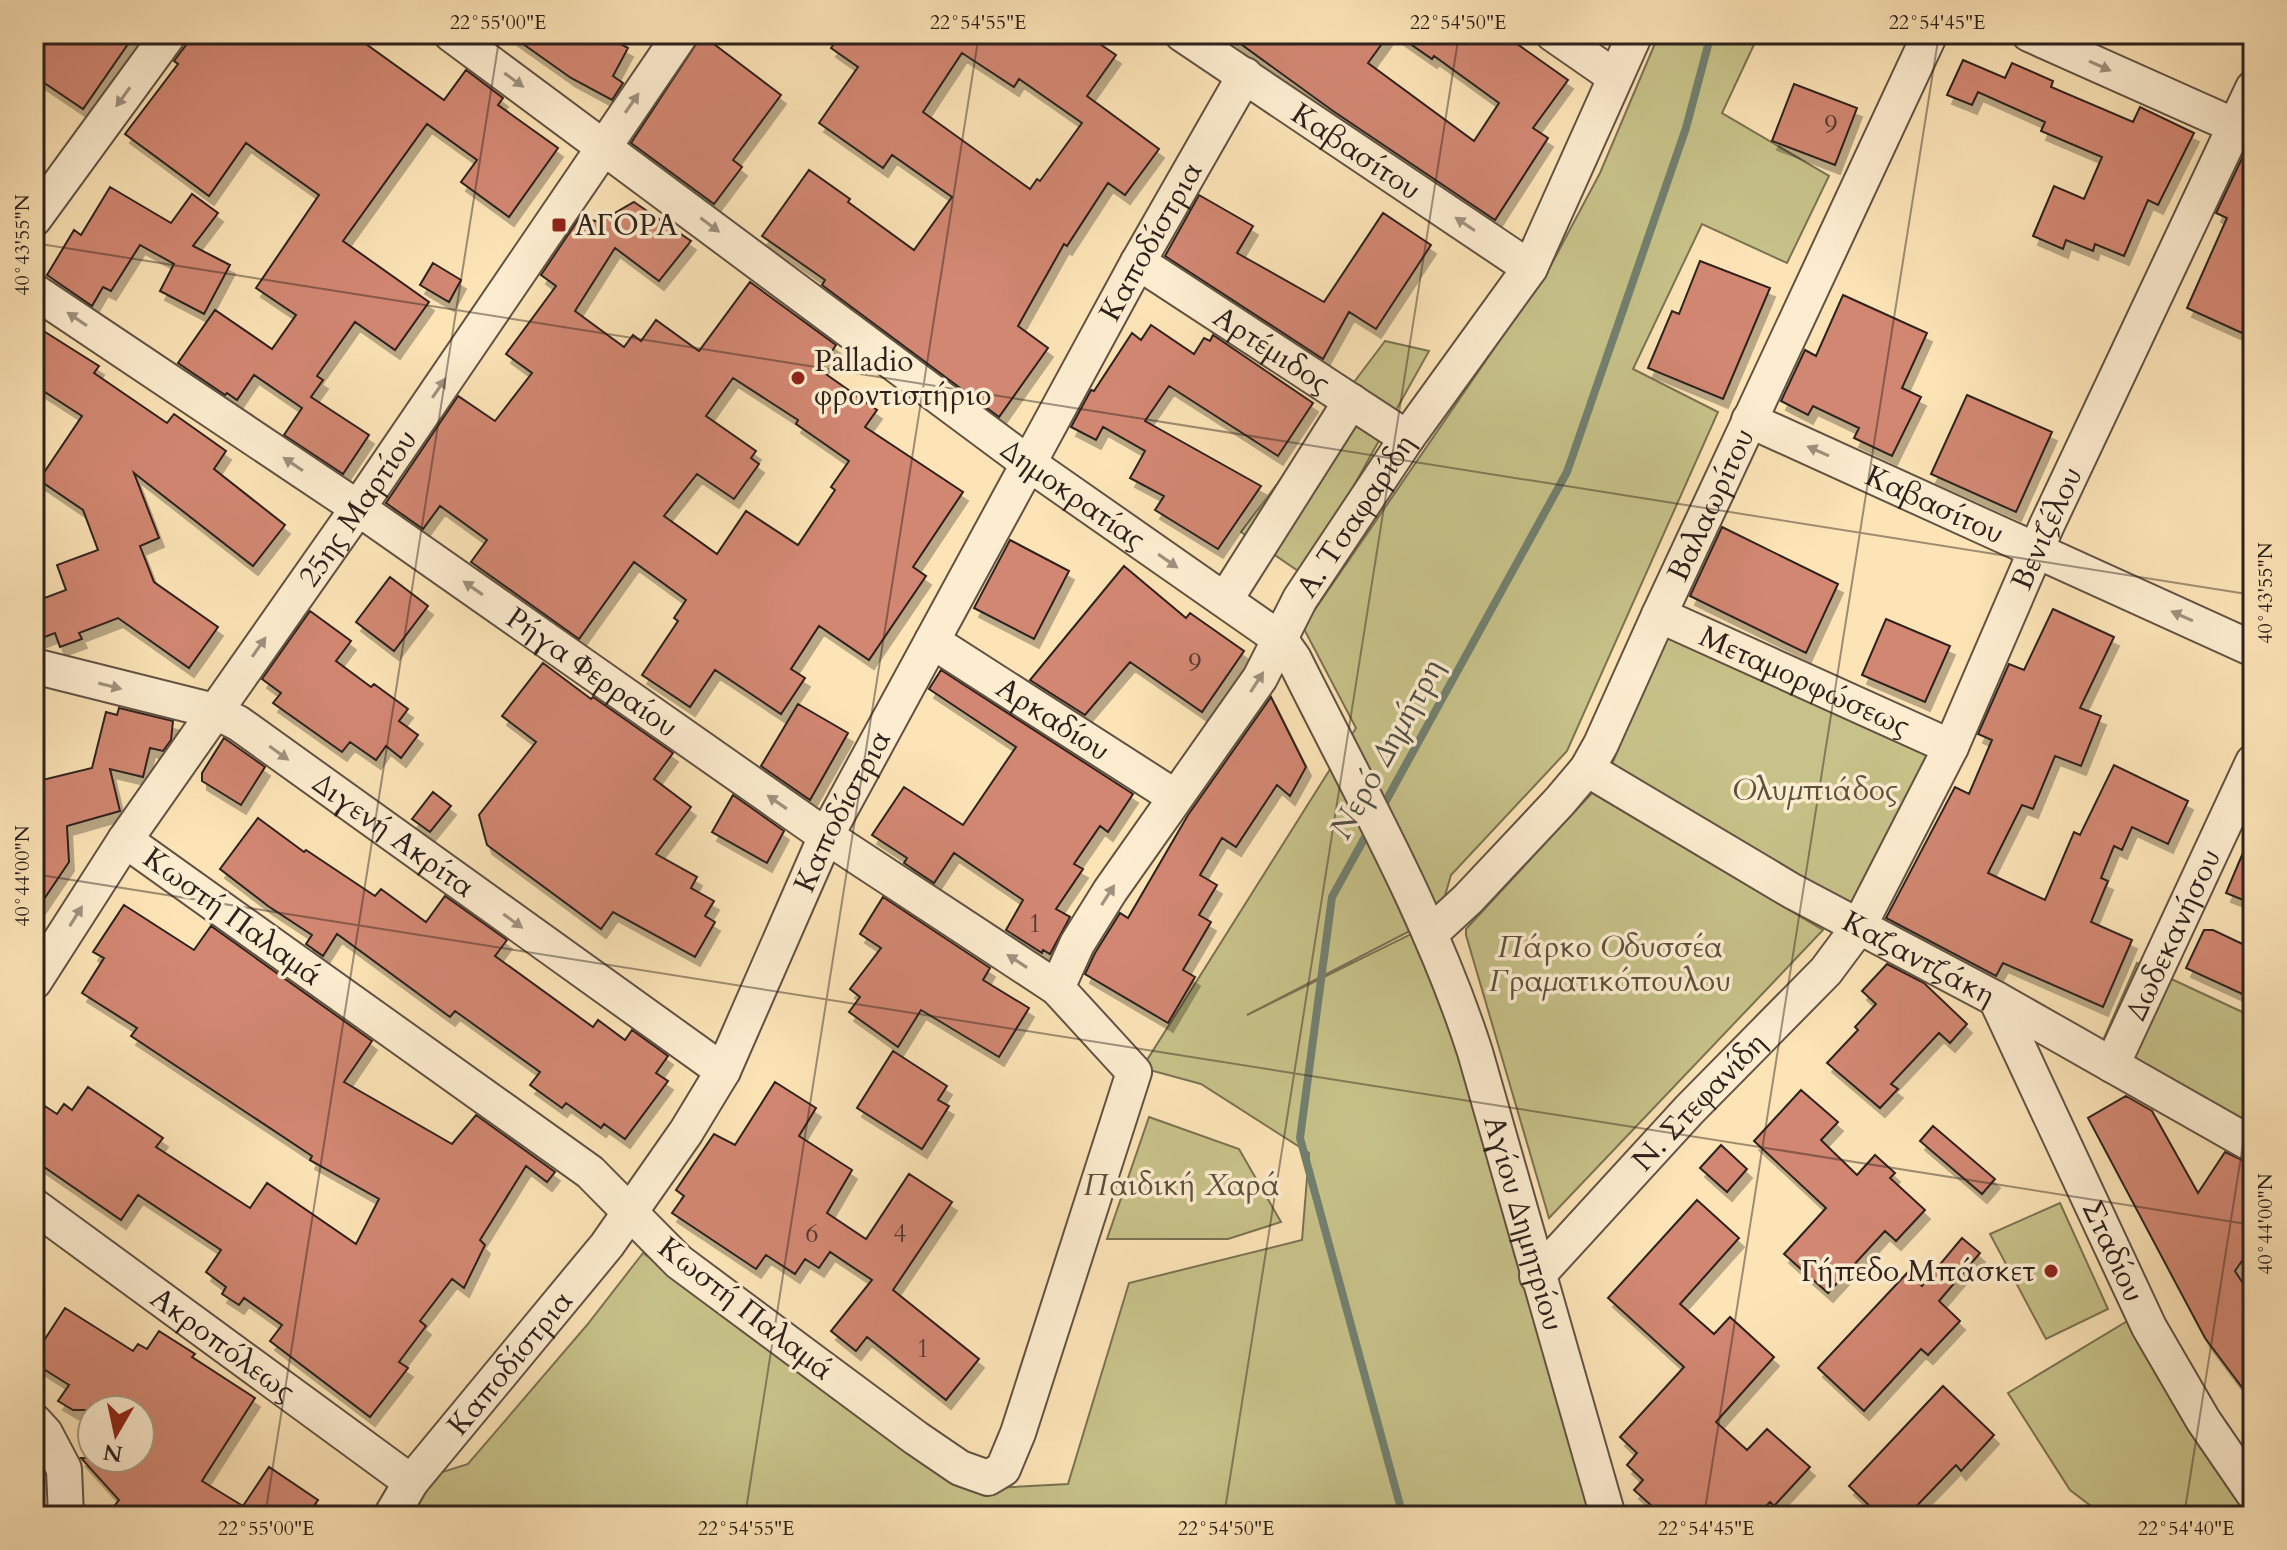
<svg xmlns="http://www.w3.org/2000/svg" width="2287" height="1550" font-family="Cardo,serif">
	<defs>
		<filter id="shadow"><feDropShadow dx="5" dy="9" stdDeviation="0" flood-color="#0004"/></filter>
	</defs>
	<rect width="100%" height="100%" fill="#fce4b7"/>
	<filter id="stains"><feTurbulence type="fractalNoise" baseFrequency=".0025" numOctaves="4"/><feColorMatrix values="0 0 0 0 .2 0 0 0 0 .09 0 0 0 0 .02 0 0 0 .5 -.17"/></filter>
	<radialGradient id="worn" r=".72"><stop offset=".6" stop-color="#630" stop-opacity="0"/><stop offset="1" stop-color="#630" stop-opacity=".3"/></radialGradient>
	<!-- green -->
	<path fill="#c7c289" stroke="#7a7252" stroke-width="2" d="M1659,34H1759L1722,113L1829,176L1787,263L1702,224L1633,369L1718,412L1567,751L1451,875L1439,916L1247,1015L1415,932L1446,999L1593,1516H389L411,1482L468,1464L587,1325L643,1253L974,1489L1068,1484L1129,1283L1302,1240L1309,1153L1201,1084L1142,1068L1356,728L1303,627L1550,267L1600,173Z
		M1385,341L1429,351L1304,575L1241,532Z
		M1667,631L1936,748L1850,911L1610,769Z
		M1592,793L1823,930L1549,1218L1466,935V929Z
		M2137,963L2253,1017V1158L2093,1063Z
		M1149,1117L1239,1149L1281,1222L1228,1239H1107Z
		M2060,1203L2108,1309L2046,1339L1990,1234Z
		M2134,1317L2253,1459V1516H2104L2070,1490L2008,1393Z"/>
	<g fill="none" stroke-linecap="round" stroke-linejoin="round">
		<!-- stream -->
		<path stroke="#728070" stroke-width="8" d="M1382,808L1567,472L1686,128L1711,34
			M1369,830L1332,897L1300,1138L1403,1516"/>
	</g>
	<!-- building -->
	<path fill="#d28772" stroke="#2d211c" stroke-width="2" fill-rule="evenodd" filter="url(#shadow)" d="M42,34H135L83,109L34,76V46Z
		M189,34H352L444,100L466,70L503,98L498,105L558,148L509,217L461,182L477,160L427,124L343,241L429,302L395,350L355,322L317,376L323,380L311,397L369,435L343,474L284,435L302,408L254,375L237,400L227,393L225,395L178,363L215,310L272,349L296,315L256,288L319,195L246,143L209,196L125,134L178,64L174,61L186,45Z
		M509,34H602L628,48L613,76L623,83L612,100L571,78Z
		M841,34H1085L1116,55L1087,96L1159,149L1125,195L1108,183L1067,246L1064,244L1018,326L1048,348L999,417L822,285L825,280L762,236L809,170L850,199L848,202L914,250L952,197L892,155L883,168L819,123L858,67L831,48ZM962,53L1014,87L1019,79L1082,123L1040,181L1037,179L1030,189L923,112Z
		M1227,34H1389L1368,63L1474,141L1499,103L1434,56L1432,59L1396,34H1503L1568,80L1533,128L1548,138L1495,220L1333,111Z
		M702,35L781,95L733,160L742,167L714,204L631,143Z
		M1963,60L2005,78L2012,63L2053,81L2051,87L2133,122L2140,107L2194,133L2158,205L2148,200L2124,256L2095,244L2093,251L2066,240L2063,249L2033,236L2054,186L2084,199L2102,157L2041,131L2045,122L1978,92L1972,105L1947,95Z
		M1794,84L1857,108L1835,165L1772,141Z
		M2245,152L2253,154V338L2187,308L2227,218L2216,213Z
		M110,187L171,223L192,194L218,213L193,246L230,265L204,314L160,291L174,264L140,245L111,291L103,287L92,306L47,275L74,230L81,235Z
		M1199,195L1253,226L1237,253L1324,302L1383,213L1431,245L1376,329L1349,312L1323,359L1165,256Z
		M634,202L691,241L659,281L615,248L575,311L624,347L633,335L641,341L656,320L699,351L750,282L836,345L820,370L877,410L865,427L963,492L913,567L926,576L869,660L819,626L791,669L805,678L781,714L715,670L690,707L642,675L678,621L674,618L686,600L634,562L579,639L471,562L487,540L440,506L423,529L386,503L458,396L495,421L532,373L506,354L556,286L541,275L580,217L599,222ZM733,378L798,420L796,424L849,461L831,487L835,490L798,545L746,511L717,554L664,516L697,474L734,499L759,464L751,458L756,451L706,416Z
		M1700,261L1770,288L1723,399L1648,368L1672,311L1679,314Z
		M433,263L461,280L449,302L420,285Z
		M1843,295L1927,333L1902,388L1921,397L1892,456L1854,438L1859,428L1813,406L1808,415L1781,401L1805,350L1816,356Z
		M34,325L99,366L94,373L167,423L174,414L226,451L214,469L285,525L253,566L134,473L159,538L140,546L154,582L218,627L189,668L118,618L79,633L82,639L60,647L55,633L34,641V602L66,590L57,565L98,550L83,510L39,480L82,416L34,385Z
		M1151,325L1194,354L1204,338L1210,341L1213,335L1313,403L1278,456L1169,386L1145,421L1261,486L1218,549L1155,510L1164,496L1130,478L1145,451L1103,427L1096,440L1071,427L1091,390L1094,391L1132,333L1141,340Z
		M1967,395L2052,432L2016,512L1931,474Z
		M1722,527L1838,584L1806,653L1690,596Z
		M1010,540L1069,571L1034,639L974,608Z
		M1124,566L1186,618L1190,613L1244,651L1202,712L1130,662L1085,715L1030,680Z
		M390,577L428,606L394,651L356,622Z
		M2053,609L2114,637L2080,708L2101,716L2081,766L2055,756L2033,809L2022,805L1988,873L2045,900L2074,832L2080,835L2114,765L2188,801L2168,844L2132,827L2122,850L2114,846L2101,878L2108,881L2091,922L2132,940L2103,1007L2003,963L1996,976L1886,918L1955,787L1969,794L1992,740L1978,734L2009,664L2024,670Z
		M310,611L351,641L336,661L371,687L374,684L408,709L399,721L418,735L401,758L386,746L376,760L350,742L342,752L273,703L281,693L262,679Z
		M1886,619L1950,646L1925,702L1862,675Z
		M543,663L591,699L593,697L673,753L654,779L691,807L656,854L697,877L691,888L714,901L705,916L715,922L695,957L613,912L601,929L487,845L479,815L536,742L502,716Z
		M941,670L1133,794L1108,832L1100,826L1074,864L1083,869L1056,909L1070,917L1050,954L1043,950L1042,953L1006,930L1023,900L954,853L934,883L904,863L907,858L872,835L904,787L963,825L1016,747L929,689Z
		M1271,697L1306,767L1290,796L1277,785L1236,847L1222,838L1200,875L1217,885L1199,915L1211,922L1183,970L1195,977L1168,1023L1085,974L1095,953L1120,913L1128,918L1188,815Z
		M798,704L848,733L810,800L761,766Z
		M119,708L173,721L171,740L163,751L150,748L143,777L110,769L120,811L67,826L69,862L34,914V782L92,768L106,712L117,715Z
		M224,738L265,767L241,805L202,781V773Z
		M433,792L451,806L430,832L412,819Z
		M733,795L784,831L767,863L712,832Z
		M258,818L304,852L306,850L375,896L381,889L426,922L445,896L507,940L495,956L593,1027L598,1020L625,1040L632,1030L668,1056L656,1073L668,1081L625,1139L604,1124L601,1128L566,1103L562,1108L530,1085L540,1072L455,1011L450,1017L337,934L323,956L306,944L312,935L268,906L220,869Z
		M2253,829V904L2226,893Z
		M883,897L990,968L983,980L1029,1008L999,1057L921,1010L898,1047L849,1012L860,997L850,989L881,948L860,934Z
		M124,905L194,950L211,926L372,1041L344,1082L452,1144L476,1115L555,1172L547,1182L526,1166L480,1240L485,1245L464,1288L452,1279L420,1321L426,1326L399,1362L408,1368L370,1417L270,1341L282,1325L244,1298L239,1305L222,1294L226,1287L206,1272L221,1250L138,1195L121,1220L34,1160V1099L57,1114L64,1104L72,1110L88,1087L163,1138L156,1147L250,1208L267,1183L356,1244L379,1199L310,1160L312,1156L131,1036L137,1028L82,993L104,958L93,952Z
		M2204,930H2213L2253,949V999L2186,968Z
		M1887,964L1924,983L1967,1024L1950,1043L1939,1033L1891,1084L1898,1089L1880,1108L1827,1063L1858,1030L1855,1027L1876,1004L1862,991Z
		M893,1051L947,1086L938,1100L949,1106L922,1149L857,1108Z
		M775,1082L816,1108L799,1136L852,1170L827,1213L866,1239L909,1174L952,1202L893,1290L979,1359L946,1400L867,1337L856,1351L831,1331L872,1280L830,1252L819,1268L805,1259L795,1274L766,1255L756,1269L672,1213L684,1196L676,1190L714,1134L735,1145Z
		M1801,1090L1838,1122L1821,1140L1857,1175L1875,1155L1895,1173L1890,1178L1925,1210L1896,1241L1885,1231L1828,1293L1784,1254L1826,1208L1754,1141Z
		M2126,1096L2152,1111L2198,1193L2225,1152L2253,1165V1245L2235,1271L2253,1299V1402L2205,1338L2088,1118Z
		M1933,1126L1995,1179L1982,1194L1920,1141Z
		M1721,1145L1747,1169L1727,1192L1700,1168Z
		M1697,1200L1739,1238L1680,1304L1714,1334L1730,1317L1774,1357L1716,1422L1747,1450L1767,1429L1810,1467L1774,1506L1770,1502L1757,1516H1663L1634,1490L1643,1480L1627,1465L1637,1453L1620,1437L1684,1367L1608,1298Z
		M1962,1238L1980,1253L1939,1301L1960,1321L1928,1355L1921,1349L1864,1411L1818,1368L1908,1272L1922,1286Z
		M65,1308L133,1351L138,1344L147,1349L159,1331L195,1354L192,1357L255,1398L202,1481L243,1506L269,1467L318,1500L307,1516H131L115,1505L119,1500L81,1458H140V1410H73L58,1401L69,1385L34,1363V1356Z
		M1943,1386L1994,1435L1961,1471L1956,1465L1907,1516H1880L1849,1486Z"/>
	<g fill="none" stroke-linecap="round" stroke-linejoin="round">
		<defs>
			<g id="minor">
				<path id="s1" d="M451,34L1028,463L1280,639L1294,659C1358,788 1431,915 1475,1052L1608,1516"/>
				<path id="s2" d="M1182,34L1530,268"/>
				<path d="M1553,34L1615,77"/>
				<path d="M2029,34L2253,134"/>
				<path d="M34,219L169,34"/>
				<path id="s3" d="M1138,262L1407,438"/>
				<path id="s4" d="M34,291L358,508L826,836L1057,988L1134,1072L1018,1433L1003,1469L988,1478L960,1468L916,1438L679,1262L590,1172L125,840"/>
				<path id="s5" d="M1749,420L2253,649"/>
				<path d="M1225,600L1351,401"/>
				<path id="s6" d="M1659,615L1951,747"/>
				<path id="s7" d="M932,641L1175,797"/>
				<path id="s8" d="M34,666L214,711L238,723L723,1071"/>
				<path id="s9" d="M1587,769L1792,891L1996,999L2253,1145"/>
				<path id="s10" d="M1430,934L1468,899L1560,801L1587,769L1601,744L1659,615L1930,34"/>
				<path id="s11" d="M34,982L125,840L358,508L681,34"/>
				<path id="s12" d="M1057,988L1077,944L1110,891L1260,678L1300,599L1407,438L1530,268L1635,34"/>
				<path id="s13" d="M1996,999L2149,1327L2203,1420L2253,1493"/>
				<path id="s14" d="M2112,1065L2253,762"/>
				<path id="s15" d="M34,1206L411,1482"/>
				<path id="s16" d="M1537,1276L1689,1110L1826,971L1858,928L1951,747L2046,527L2253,88"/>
				<path d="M34,1421L45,1433L64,1469L66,1516"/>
				<path id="s17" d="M391,1516L411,1482L607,1245L686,1132L723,1071L826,836L1138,262L1245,75"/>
			</g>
		</defs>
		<!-- minor casing -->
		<use href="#minor" stroke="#615243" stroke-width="38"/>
		<!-- minor -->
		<use href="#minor" stroke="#fdedd0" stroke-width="34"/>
	</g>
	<!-- one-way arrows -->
	<defs><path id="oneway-solid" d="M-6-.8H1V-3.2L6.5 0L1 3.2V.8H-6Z" transform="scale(2)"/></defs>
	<g fill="#9f917f">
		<use href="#oneway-solid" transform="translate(2100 66) rotate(24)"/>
		<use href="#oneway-solid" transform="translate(514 80) rotate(36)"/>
		<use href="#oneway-solid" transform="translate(123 97) rotate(126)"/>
		<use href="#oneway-solid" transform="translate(632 103) rotate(-55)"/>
		<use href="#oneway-solid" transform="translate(1465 224) rotate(-146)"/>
		<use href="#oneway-solid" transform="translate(710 225) rotate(37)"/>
		<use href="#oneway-solid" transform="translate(77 319) rotate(-146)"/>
		<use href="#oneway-solid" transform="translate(439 388) rotate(-56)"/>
		<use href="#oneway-solid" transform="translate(1818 451) rotate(-156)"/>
		<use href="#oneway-solid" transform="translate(293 464) rotate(-146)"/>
		<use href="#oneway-solid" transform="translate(1168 561) rotate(35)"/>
		<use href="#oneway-solid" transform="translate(473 588) rotate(-145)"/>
		<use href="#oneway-solid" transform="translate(2182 616) rotate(-156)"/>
		<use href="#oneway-solid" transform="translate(259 647) rotate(-55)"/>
		<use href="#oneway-solid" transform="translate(1257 682) rotate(-57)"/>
		<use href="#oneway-solid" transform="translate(110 686) rotate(14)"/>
		<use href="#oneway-solid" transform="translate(279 753) rotate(36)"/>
		<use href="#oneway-solid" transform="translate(777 802) rotate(-145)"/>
		<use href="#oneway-solid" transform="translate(1108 895) rotate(-57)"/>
		<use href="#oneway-solid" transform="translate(76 916) rotate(-58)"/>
		<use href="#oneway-solid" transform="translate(513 921) rotate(36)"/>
		<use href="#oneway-solid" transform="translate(1017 961) rotate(-147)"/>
	</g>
	<!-- ticks -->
	<path fill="none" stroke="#2d211c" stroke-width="2" stroke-opacity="0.45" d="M34,243L2253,595M34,874L2253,1225M34,1505L105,1516M265,1516L500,34M745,1516L979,34M1224,1516L1459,34M1704,1516L1939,34M2184,1516L2253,1081"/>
	<!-- markers -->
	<g fill="#8f2418" stroke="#fdedd0" stroke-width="3">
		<rect x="551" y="217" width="16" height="16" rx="4"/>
		<circle cx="798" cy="378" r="8"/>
		<circle cx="2051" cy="1271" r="8"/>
	</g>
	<g text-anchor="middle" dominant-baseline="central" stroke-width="7" stroke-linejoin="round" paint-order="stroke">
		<!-- number labels -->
		<g font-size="26" fill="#563a32">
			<text x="1831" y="124">9</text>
			<text x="1195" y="662">9</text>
			<text x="1035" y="923">1</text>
			<text x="812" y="1233">6</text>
			<text x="900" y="1233">4</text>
			<text x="923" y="1348">1</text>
		</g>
		<!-- street labels -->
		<g font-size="30" fill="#2d211c" stroke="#fdedd0">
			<text stroke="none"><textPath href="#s2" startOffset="210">Καβασίτου</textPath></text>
			<text stroke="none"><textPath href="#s17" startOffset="1490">Καποδίστρια</textPath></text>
			<text stroke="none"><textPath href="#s3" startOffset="160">Αρτέμιδος</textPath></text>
			<text stroke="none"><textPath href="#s1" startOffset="774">Δημοκρατίας</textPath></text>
			<text stroke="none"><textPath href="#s5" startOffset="204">Καβασίτου</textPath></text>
			<text stroke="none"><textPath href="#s10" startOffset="520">Βαλαωρίτου</textPath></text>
			<text stroke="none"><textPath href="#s11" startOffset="574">25ης Μαρτίου</textPath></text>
			<text stroke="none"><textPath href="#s12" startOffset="560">Α. Τσαφαρίδη</textPath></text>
			<text stroke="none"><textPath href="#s16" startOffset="916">Βενιζέλου</textPath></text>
			<text stroke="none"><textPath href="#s4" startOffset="676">Ρήγα Φερραίου</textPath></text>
			<text stroke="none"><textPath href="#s6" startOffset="160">Μεταμορφώσεως</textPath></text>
			<text stroke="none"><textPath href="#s7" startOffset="144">Αρκαδίου</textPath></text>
			<text stroke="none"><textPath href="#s17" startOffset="842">Καποδίστρια</textPath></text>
			<text stroke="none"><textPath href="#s8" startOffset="404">Διγενή Ακρίτα</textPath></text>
			<text transform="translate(233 917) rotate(36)">Κωστή Παλαμά</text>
			<text stroke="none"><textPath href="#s14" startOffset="144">Δωδεκανήσου</textPath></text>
			<text stroke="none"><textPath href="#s9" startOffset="382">Καζαντζάκη</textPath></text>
			<text stroke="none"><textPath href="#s16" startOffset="238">Ν. Στεφανίδη</textPath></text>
			<text stroke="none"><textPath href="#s1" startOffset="1662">Αγίου Δημητρίου</textPath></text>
			<text stroke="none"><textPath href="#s13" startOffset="278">Σταδίου</textPath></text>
			<text transform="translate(746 1309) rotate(38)">Κωστή Παλαμά</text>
			<text stroke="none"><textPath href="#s15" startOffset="234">Ακροπόλεως</textPath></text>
			<text stroke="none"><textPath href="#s17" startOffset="194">Καποδίστρια</textPath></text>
		</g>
		<!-- poi labels -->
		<g font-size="30" fill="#2d211c" stroke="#fdedd0" text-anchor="start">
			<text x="575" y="225">ΑΓΟΡΑ</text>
			<text x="814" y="361">Palladio<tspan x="814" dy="34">φροντιστήριο</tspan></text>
			<text x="2035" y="1271" text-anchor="end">Γήπεδο Μπάσκετ</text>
		</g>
		<!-- park labels -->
		<g font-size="30" font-style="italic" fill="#5b513d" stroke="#fdedd0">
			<text x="1815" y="790">Ολυμπιάδος</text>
			<text x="1610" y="947">Πάρκο Οδυσσέα<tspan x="1610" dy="34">Γραματικόπουλου</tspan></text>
			<text x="1182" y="1185">Παιδική Χαρά</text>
		</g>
		<!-- water labels -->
		<g font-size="32" font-style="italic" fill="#505046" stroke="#fdedd0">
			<text transform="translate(1387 749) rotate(-61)">Νερό Δημήτρη</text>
		</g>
	</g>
	<!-- margin -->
	<rect width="2287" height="1550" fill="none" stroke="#fce4b7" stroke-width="88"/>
	<!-- north arrow -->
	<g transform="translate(116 1434) rotate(189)"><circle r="38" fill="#fdedd0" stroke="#aa9b88" stroke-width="2"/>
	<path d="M0-6L14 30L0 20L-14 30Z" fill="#8f2418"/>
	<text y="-12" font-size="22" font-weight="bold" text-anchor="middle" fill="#2d211c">N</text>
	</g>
	<rect x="44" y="44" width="2199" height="1462" fill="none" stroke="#2d211c" stroke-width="3"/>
	<g font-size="20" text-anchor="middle" fill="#2d211c">
		<text x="498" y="29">22°55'00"E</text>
		<text x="978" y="29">22°54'55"E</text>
		<text x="1458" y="29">22°54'50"E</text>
		<text x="1937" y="29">22°54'45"E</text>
		<text transform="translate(22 245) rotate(-90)" y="7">40°43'55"N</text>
		<text transform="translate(2265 593) rotate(-90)" y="7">40°43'55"N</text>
		<text transform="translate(22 876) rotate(-90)" y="7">40°44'00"N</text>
		<text transform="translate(2265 1224) rotate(-90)" y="7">40°44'00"N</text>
		<text x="266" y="1535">22°55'00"E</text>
		<text x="746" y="1535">22°54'55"E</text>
		<text x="1226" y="1535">22°54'50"E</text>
		<text x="1706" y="1535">22°54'45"E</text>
		<text x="2186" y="1535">22°54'40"E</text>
	</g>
	<rect width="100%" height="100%" filter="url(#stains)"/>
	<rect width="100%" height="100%" fill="url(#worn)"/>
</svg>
